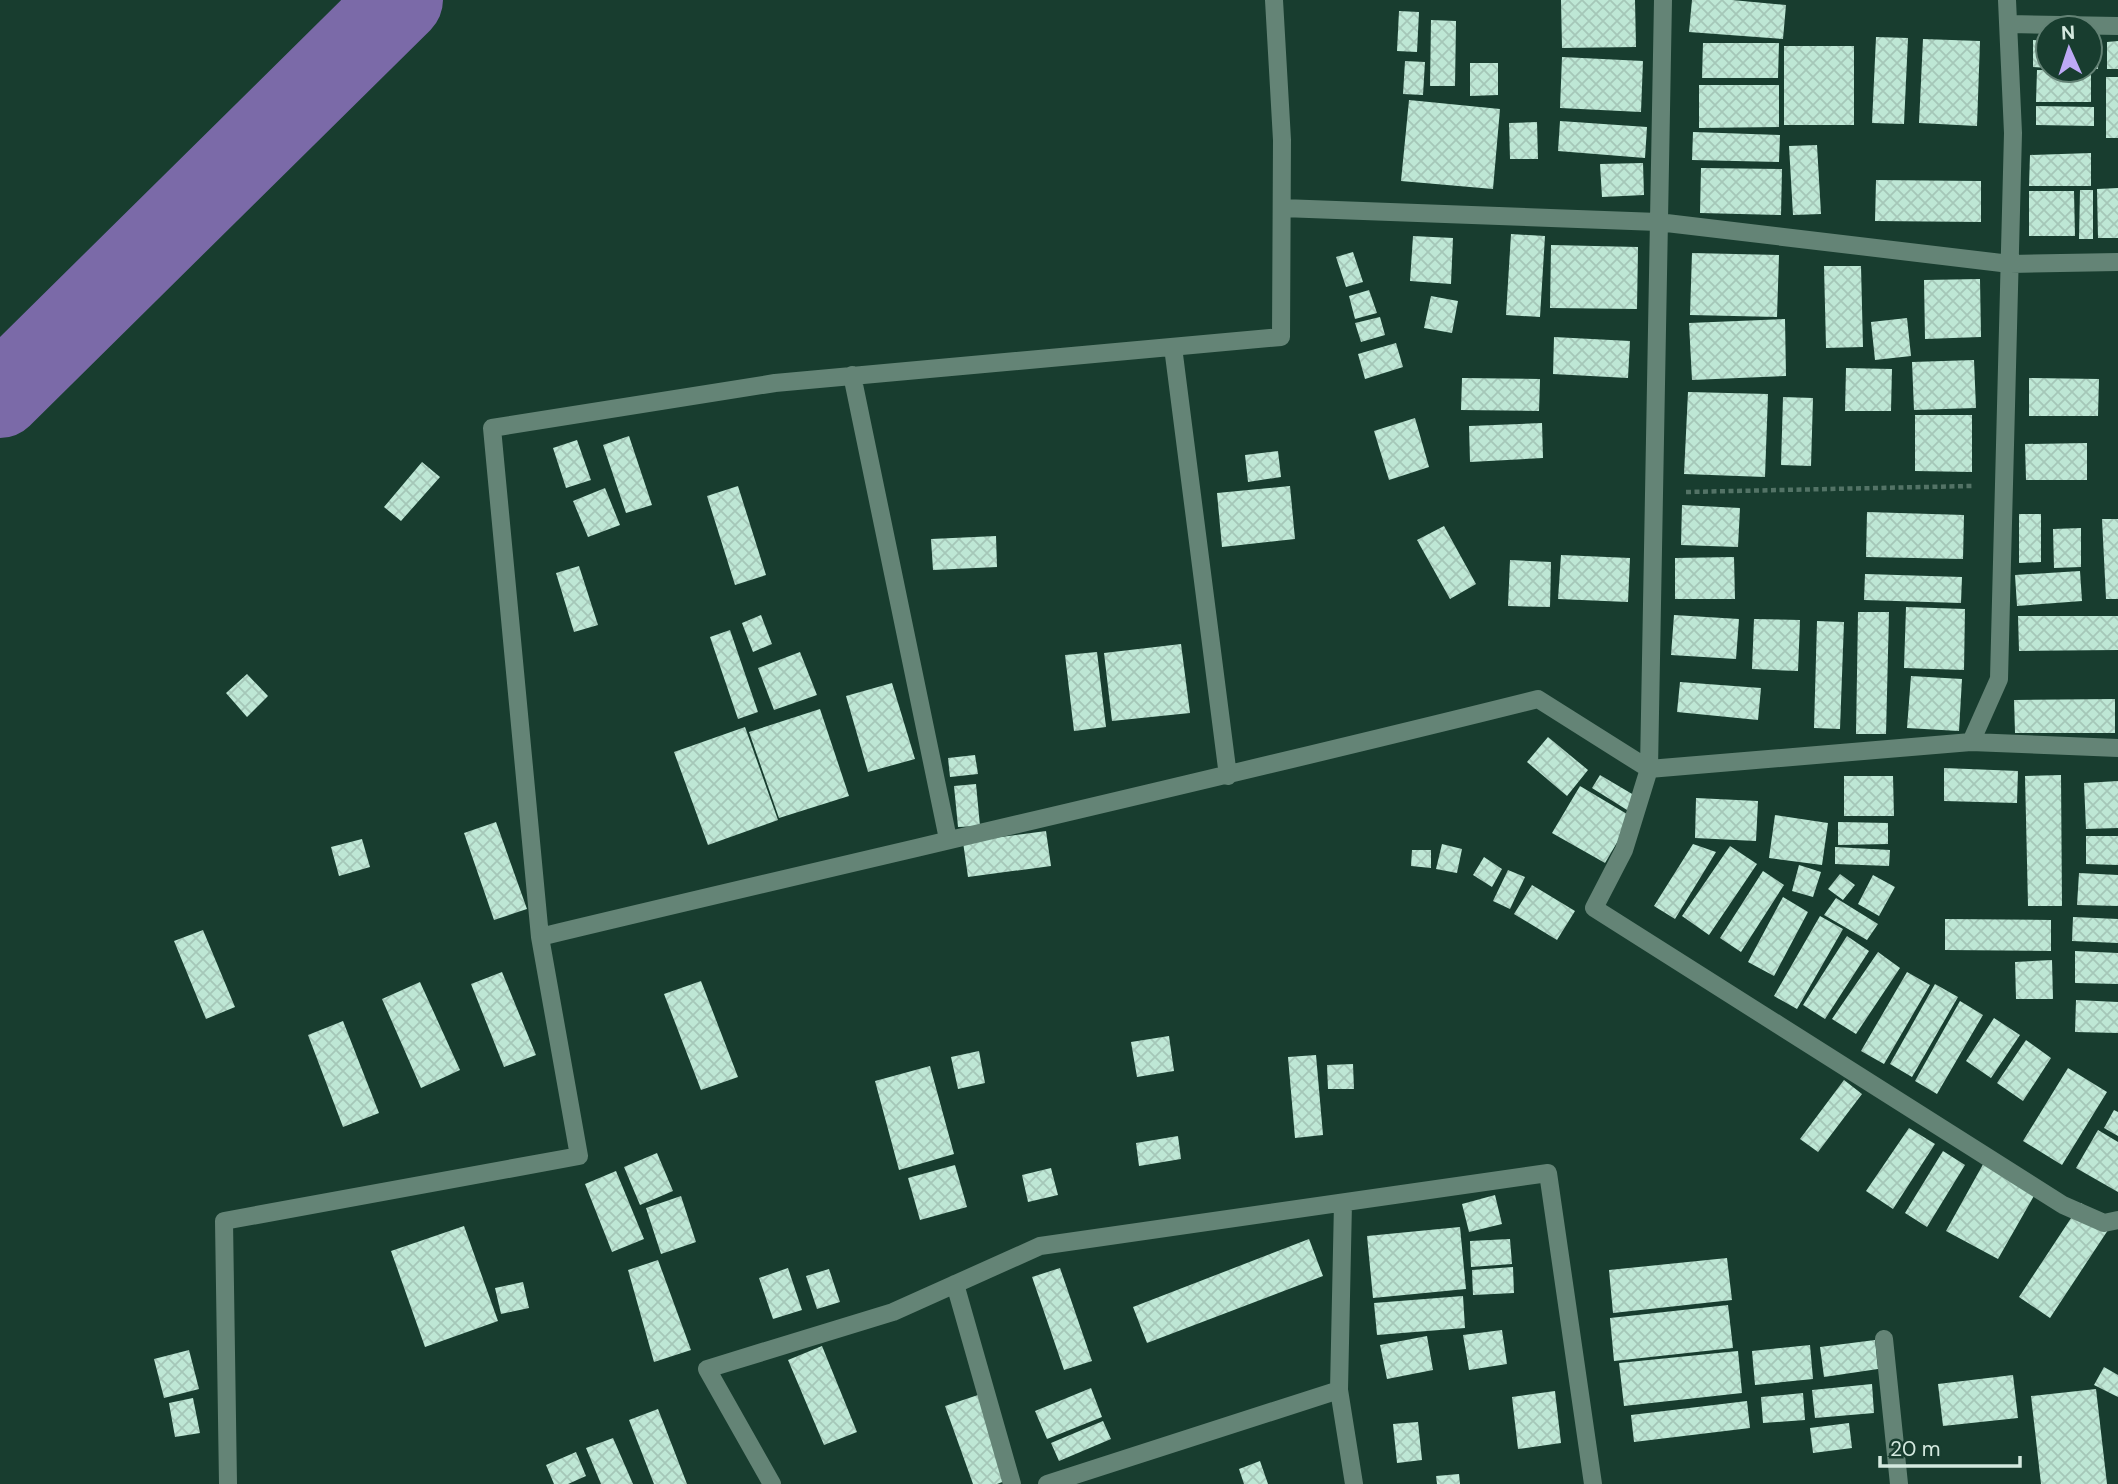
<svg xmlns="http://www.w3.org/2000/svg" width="2118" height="1484" font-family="'DM Sans',sans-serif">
	<defs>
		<pattern id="building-cross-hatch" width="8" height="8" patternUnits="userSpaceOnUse" patternTransform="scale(1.75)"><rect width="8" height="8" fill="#bee7d5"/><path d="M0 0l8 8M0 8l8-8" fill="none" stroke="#a5c7b8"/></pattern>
	</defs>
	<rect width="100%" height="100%" fill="#183d2f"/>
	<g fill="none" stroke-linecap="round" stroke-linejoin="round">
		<!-- river -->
		<path stroke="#7b6aa8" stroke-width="84" d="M0,396L401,0"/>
	</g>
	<!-- building -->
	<path fill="url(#building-cross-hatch)" d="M1561,0H1635L1636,47L1562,48Z
		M1692,0H1732L1786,5L1783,39L1689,32Z
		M1399,11L1419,12L1417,52L1397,51Z
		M1431,20L1456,21L1455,86H1430Z
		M1876,37L1908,38L1904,124L1872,123Z
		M1923,39L1980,41L1977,126L1919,123Z
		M2033,40L2048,41V68L2033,67Z
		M2118,41V69H2107V42Z
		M2090,42L2099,43L2098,69H2090Z
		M1703,43H1779L1778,78H1702Z
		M1784,46H1854V125H1784Z
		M1562,57L1643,61L1641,112L1560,108Z
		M1405,61L1425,62L1423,95L1403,94Z
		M1470,63H1498V95L1470,96Z
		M2037,70L2091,71V102H2036Z
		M2106,77H2118V138H2106Z
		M1699,85H1779V127L1699,128Z
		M1409,100L1500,109L1493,189L1401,181Z
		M2036,106L2094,107V126L2036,125Z
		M1560,121L1647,127L1645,158L1558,151Z
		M1537,122L1538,159H1510L1509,123Z
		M1693,132L1780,135L1779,162L1692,160Z
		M1817,145L1821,214L1793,215L1789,146Z
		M2091,153V186H2029L2030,155Z
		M1643,163L1644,195L1602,197L1600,164Z
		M1701,168L1782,169L1781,215L1700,213Z
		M1876,180L1981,181V222L1875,221Z
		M2118,188V238H2098L2097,189Z
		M2080,190H2093V239H2079Z
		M2029,191H2074L2075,236H2029Z
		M1511,234L1545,236L1540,317L1506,315Z
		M1413,236L1453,238L1451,284L1410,281Z
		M1551,245L1638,247L1637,309L1550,308Z
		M1353,252L1363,282L1346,287L1336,257Z
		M1692,253L1779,255L1777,317L1690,315Z
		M1824,266H1861L1863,347L1826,348Z
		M1980,279L1981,337L1925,339L1924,280Z
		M1369,290L1377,313L1355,319L1349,296Z
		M1431,296L1458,301L1452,333L1424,328Z
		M1380,317L1385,335L1361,342L1355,323Z
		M1907,318L1911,356L1875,360L1871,322Z
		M1785,319L1786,376L1692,380L1689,323Z
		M1554,337L1630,341L1628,378L1553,374Z
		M1396,343L1403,367L1365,379L1358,354Z
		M1974,360L1976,408L1914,410L1912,362Z
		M1846,368L1892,369L1891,411H1845Z
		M1462,378L1540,379L1539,411L1461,410Z
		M2029,378L2099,379L2098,416H2029Z
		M1688,392L1768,394L1765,477L1684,474Z
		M1783,397L1813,398L1811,466L1781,465Z
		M1915,415H1972V472L1915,471Z
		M1415,418L1429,467L1389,480L1374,431Z
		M1542,423L1543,458L1470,462L1469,426Z
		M629,436L652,505L626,513L603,445Z
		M577,440L591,480L566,488L553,448Z
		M2087,443V480H2026L2025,444Z
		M1278,451L1281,477L1248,482L1245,455Z
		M422,462L440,477L401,521L384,507Z
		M738,486L766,575L735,585L707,496Z
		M1290,486L1295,539L1222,547L1217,493Z
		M605,488L620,525L588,537L573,501Z
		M1682,505L1740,508L1738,547L1681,545Z
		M1867,512L1964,515L1963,559L1866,557Z
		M2019,514H2041V562L2019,563Z
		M2102,519H2118V599H2106Z
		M1444,526L1476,584L1450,599L1417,540Z
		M2081,528V567L2054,568L2053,529Z
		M996,536L997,567L933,570L931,539Z
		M1561,555L1630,558L1628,602L1558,599Z
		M1734,557L1735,599H1675V558Z
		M1510,560L1551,562L1550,607L1508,606Z
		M579,566L598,625L574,632L556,573Z
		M2080,571L2082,601L2017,606L2015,575Z
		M1865,574L1962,577L1961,603L1864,600Z
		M1906,607L1965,609L1964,670L1904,668Z
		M1858,612H1889L1886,734H1856Z
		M761,615L772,644L753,652L742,623Z
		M1674,615L1739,619L1736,659L1671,655Z
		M2018,616H2118V650L2019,651Z
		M1754,619L1800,620L1798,671L1752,669Z
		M1817,621L1844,622L1840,729L1814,728Z
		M730,630L758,712L738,719L710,637Z
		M1181,644L1190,713L1112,721L1104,653Z
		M800,652L817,695L774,710L758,668Z
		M1097,652L1106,727L1074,731L1065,655Z
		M247,674L268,696L247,717L226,693Z
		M1911,676L1962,679L1959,731L1907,728Z
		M1680,682L1761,688L1758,720L1677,712Z
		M892,683L915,759L868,772L846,696Z
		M2115,699V733H2015L2014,700Z
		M820,709L849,796L779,818L749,732Z
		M745,727L778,820L708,845L674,752Z
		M1548,737L1588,770L1567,796L1527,762Z
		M975,755L978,774L950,777L948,758Z
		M1944,768L2018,771L2017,803L1944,801Z
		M1600,775L1644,801L1635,815L1592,788Z
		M2061,775L2062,906H2028L2025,776Z
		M1844,776H1893L1894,816H1844Z
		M2118,781V828L2086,829L2084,783Z
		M976,784L980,826L958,827L954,786Z
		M1580,786L1632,817L1605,863L1552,833Z
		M1696,798L1758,801L1756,841L1695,838Z
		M1775,815L1828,823L1822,865L1769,858Z
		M496,822L527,909L494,920L464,833Z
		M1838,822L1888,823V844L1838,845Z
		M1046,831L1051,866L968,877L963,842Z
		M2086,836H2118V865L2086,864Z
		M362,839L370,867L339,876L331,847Z
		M1442,844L1462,849L1457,873L1436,869Z
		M1693,844L1716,852L1675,919L1654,906Z
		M1730,846L1757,864L1709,935L1682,916Z
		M1835,847L1890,850L1889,866L1835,864Z
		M1412,850H1431V868L1411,866Z
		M1484,857L1502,869L1492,887L1473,875Z
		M1799,865L1821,872L1813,897L1792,891Z
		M1508,870L1525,877L1510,909L1493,901Z
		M1763,871L1784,885L1741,952L1720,938Z
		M2079,873L2118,875V906L2077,905Z
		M1840,874L1855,885L1843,900L1828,889Z
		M1873,875L1895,887L1879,916L1858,904Z
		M1532,885L1575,911L1557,940L1514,914Z
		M1783,897L1808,912L1774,976L1748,962Z
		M1836,898L1878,924L1867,940L1824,915Z
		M1820,916L1843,929L1797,1009L1774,996Z
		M2073,917L2118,919V943L2072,941Z
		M1945,919L2051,920V951L1945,950Z
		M203,930L235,1007L206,1019L174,941Z
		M1847,936L1869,951L1825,1019L1803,1005Z
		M2075,951L2118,953V984L2075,983Z
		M1878,952L1900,968L1856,1034L1832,1019Z
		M2052,960L2053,999H2016L2015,962Z
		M502,972L536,1055L504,1067L471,984Z
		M1907,972L1930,985L1884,1064L1861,1051Z
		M701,981L738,1077L701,1090L664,994Z
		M420,982L460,1070L421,1088L382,999Z
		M1935,984L1958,997L1912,1077L1890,1064Z
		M2076,1000L2118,1002V1033L2075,1032Z
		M1960,1001L1983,1015L1937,1094L1915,1081Z
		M1994,1018L2020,1035L1991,1078L1966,1061Z
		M343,1021L379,1113L343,1127L308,1035Z
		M1169,1036L1174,1071L1137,1077L1131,1042Z
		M2026,1040L2051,1058L2023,1101L1997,1083Z
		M979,1051L985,1083L958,1089L951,1057Z
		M1316,1055L1323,1135L1295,1138L1288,1057Z
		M1353,1064L1354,1089H1328L1327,1065Z
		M930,1066L954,1154L899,1170L875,1081Z
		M2068,1068L2107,1092L2062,1165L2023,1141Z
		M1844,1080L1862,1094L1818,1152L1800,1139Z
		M2114,1110L2118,1112V1136L2104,1128Z
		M1909,1128L1935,1144L1893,1209L1866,1191Z
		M2098,1130L2118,1142V1192L2076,1168Z
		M1178,1136L1181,1159L1139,1166L1136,1143Z
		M1943,1151L1965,1165L1927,1227L1905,1213Z
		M657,1153L673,1191L640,1205L624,1167Z
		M1986,1159L2039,1187L1998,1259L1946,1231Z
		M955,1165L967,1207L920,1220L908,1178Z
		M1051,1168L1058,1195L1028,1202L1022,1175Z
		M616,1171L644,1239L612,1252L585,1184Z
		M1495,1195L1502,1224L1469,1232L1462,1204Z
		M681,1196L696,1242L661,1254L646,1208Z
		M2081,1203L2112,1224L2050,1318L2019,1297Z
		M464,1226L498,1321L425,1347L391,1251Z
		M1460,1227L1466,1289L1373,1298L1367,1236Z
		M1309,1239L1323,1276L1147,1343L1133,1307Z
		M1510,1239L1512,1264L1471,1267L1470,1241Z
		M1727,1258L1732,1300L1613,1313L1609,1270Z
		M658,1260L691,1350L654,1362L628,1270Z
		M1513,1267L1514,1293L1473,1295L1472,1270Z
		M788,1268L802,1310L773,1319L759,1278Z
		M1060,1268L1092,1361L1064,1370L1032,1277Z
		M829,1269L840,1302L817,1309L806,1276Z
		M523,1282L529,1308L501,1314L495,1288Z
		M1463,1296L1465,1328L1377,1335L1374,1303Z
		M1728,1305L1733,1348L1614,1361L1610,1318Z
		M1502,1330L1507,1364L1469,1370L1463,1335Z
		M1427,1336L1433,1370L1387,1379L1380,1345Z
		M1875,1340L1878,1369L1824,1377L1820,1347Z
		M1810,1345L1813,1379L1755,1385L1752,1351Z
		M822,1346L857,1432L824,1445L788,1360Z
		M189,1350L199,1389L164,1398L154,1359Z
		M1738,1351L1742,1393L1624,1406L1619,1363Z
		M2104,1367L2118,1375V1397L2094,1385Z
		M2013,1375L2018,1418L1943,1426L1938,1384Z
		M1872,1384L1874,1413L1815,1418L1812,1390Z
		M1091,1388L1102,1417L1047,1439L1035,1411Z
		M2096,1389L2107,1484H2041L2031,1396Z
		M1555,1391L1561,1443L1518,1449L1512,1397Z
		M987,1392L1018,1476L997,1484H973L945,1406Z
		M1803,1393L1805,1420L1763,1423L1761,1397Z
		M193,1398L200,1433L175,1437L169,1403Z
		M1747,1401L1750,1428L1634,1442L1631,1415Z
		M658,1409L687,1484H654L629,1420Z
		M1103,1421L1111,1439L1059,1461L1051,1443Z
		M1418,1422L1422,1460L1397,1463L1393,1424Z
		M1849,1423L1852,1448L1813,1453L1810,1428Z
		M613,1438L633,1484H601L586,1448Z
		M576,1452L586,1476L568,1484H554L546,1465Z
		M1260,1461L1268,1484H1244L1239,1469Z
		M1459,1474L1460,1484H1437L1436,1476Z"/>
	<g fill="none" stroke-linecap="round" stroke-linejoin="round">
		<!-- path -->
		<path stroke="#537366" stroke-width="4.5" stroke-dasharray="5 3.5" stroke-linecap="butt" d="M1686,492L1972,486"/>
		<!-- minor -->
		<path stroke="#648476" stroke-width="18" d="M1663,0L1649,769L1971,742
			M2007,0L2013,133L1999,679L1971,742L2118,748
			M2009,24L2118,26
			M1282,208L1658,222L2010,264L2118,262
			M1173,347L1228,776
			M852,375L948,839
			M540,937C873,857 1206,782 1538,699L1649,769L1624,850L1594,908L2063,1205L2104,1223L2118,1220
			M955,1284L1012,1484
			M1884,1339L1899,1484
			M1339,1390L1354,1484
			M228,1484L224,1221L579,1156L540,937L492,428L775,383L1281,337L1282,140L1274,0
			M772,1484L707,1369L893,1312L1040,1246L1548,1173L1593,1484
			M1047,1484L1339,1390L1343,1203"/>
	</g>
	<!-- north arrow -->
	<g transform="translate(2069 49) rotate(357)"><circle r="33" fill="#183d2f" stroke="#638275" stroke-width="2"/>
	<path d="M0-5L12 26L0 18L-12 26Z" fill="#bda9f5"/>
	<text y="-10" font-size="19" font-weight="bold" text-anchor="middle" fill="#d4e9df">N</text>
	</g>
	<!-- scale -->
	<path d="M1880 1456v10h140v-10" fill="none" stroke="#d4e9df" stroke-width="3.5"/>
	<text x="1890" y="1456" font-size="21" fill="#d4e9df" stroke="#183d2f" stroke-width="5" paint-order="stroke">20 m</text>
</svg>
